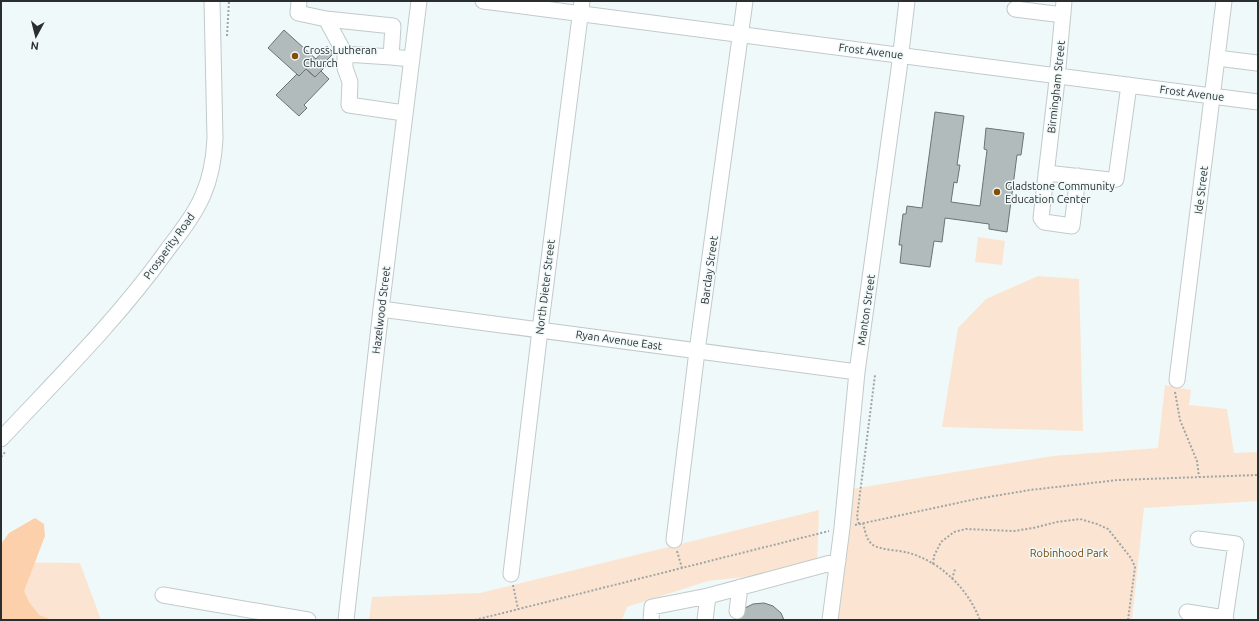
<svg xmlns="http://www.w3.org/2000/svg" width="1259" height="621" font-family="Ubuntu,sans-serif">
	<rect width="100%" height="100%" fill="#f0f9f9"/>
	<!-- green -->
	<path fill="#fbe5d2" d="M978,237L1005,241L1002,265L975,262Z
		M1038,276L1079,279L1083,431L942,427L958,328L986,299Z
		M1165,385L1191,390L1189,405L1227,409L1234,453L1258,452V501L1144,508L1132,620H830L845,490L1053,456L1158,448Z
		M819,510L817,569L708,581L627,607L622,620H369L372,597L480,593Z
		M1,562L80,563L101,620H1Z"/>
	<!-- water -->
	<path fill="#fbd0aa" d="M35,518L44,524L45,536L24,591L29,602L39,615L52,620H1V544L9,533Z"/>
	<!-- building -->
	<path fill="#b2bbbc" stroke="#6b7374" d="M284,30L316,59L327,46L334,53L324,63L326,66L315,77L306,69L299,76L268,48Z
		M306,69L315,77L321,71L329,79L304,105L307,108L299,116L276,95L297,74L299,76Z
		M935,112L964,116L957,165H960L957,183L954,182L951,202L980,206L987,150L984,149L986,128L1024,133L1021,155H1017L1007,232L989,229V224L945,218L942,242L934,241L930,267L900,263L902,245H899L903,214H906L907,206L922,208Z
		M764,603L773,606L781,613L784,620H737L738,617L745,608L753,604Z"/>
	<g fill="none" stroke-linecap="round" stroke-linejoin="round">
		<defs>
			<path id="minor" d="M299,1L298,13L326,19L345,54V68L350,82L349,105L397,112L405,111
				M483,1L1258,102
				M1064,1L1056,89L1041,218L1044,222L1072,226L1078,176
				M1015,9L1063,15
				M326,19L393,26L391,57L411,59
				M345,54L391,57
				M1217,58L1257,63
				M1046,173L1110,180L1116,179L1129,85
				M381,309L857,372
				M1177,380L1224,1
				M1,439C57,379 117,320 165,253C179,234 194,216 203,195C211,177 214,158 215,139L212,1
				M1198,539L1236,544L1225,618L1226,620
				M674,540L697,351L745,1
				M511,574L540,330L582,1
				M163,595L308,620
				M708,596L838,561
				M737,611L740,587
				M1187,612L1225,618
				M346,620L381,309L419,1
				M651,620L652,607L708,596L705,620
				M830,620L842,528L857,372L899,69L907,1"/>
		</defs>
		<!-- minor casing -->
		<use href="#minor" stroke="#c1cacb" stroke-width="17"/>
		<!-- path -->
		<path stroke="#9fa5a5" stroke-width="2" stroke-dasharray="2 2" stroke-linecap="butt" d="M399,2V1
			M227,36L229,1
			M1175,392L1180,420L1197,461L1199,477
			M1,457L6,451
			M863,523C865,530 866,540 873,545C880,550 899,550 909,553C941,562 968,589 980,620
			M859,524L857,517L875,375
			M855,525L976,499L1030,490L1118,480L1258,475
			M677,551L682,568
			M933,564L934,556L941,542L954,532L966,529L1014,531L1033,528L1057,522L1080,519L1097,524L1108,529L1131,558L1135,567L1128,620
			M952,579L955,569
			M513,585L518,609
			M475,620L829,531"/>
		<!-- minor -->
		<use href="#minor" stroke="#fff" stroke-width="15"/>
	</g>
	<!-- markers -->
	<g fill="#874e03" stroke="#f0f9f9" stroke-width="1.5">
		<circle cx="295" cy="56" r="4"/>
		<circle cx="997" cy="192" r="4"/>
	</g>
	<g text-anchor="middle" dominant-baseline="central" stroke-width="3" stroke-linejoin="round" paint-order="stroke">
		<!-- poi labels -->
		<g font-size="11" fill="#2b2e2e" stroke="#f0f9f9" text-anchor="start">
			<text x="303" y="50">Cross Lutheran<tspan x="303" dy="13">Church</tspan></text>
			<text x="1005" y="186">Gladstone Community<tspan x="1005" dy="13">Education Center</tspan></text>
		</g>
		<!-- street labels -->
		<g font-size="11" fill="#2b2e2e" stroke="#f0f9f9">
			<text transform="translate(871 51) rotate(7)">Frost Avenue</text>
			<text transform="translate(1056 87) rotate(-84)">Birmingham Street</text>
			<text transform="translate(1192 93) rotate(7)">Frost Avenue</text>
			<text transform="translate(1201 190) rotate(-83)">Ide Street</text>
			<text transform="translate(169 246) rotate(-54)">Prosperity Road</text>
			<text transform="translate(709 270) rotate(-82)">Barclay Street</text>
			<text transform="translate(545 287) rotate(-83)">North Dieter Street</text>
			<text transform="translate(381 310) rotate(-83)">Hazelwood Street</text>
			<text transform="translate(866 310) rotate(-82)">Manton Street</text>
			<text transform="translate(619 340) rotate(8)">Ryan Avenue East</text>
		</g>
		<!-- park labels -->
		<g font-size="11" fill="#7a4604" stroke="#f0f9f9">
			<text x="1069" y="553">Robinhood Park</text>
		</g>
	</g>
	<!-- border -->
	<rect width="1259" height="621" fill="none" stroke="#2b2e2e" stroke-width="4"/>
	<!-- north arrow -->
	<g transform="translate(36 36) rotate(187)" stroke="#f0f9f9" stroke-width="3" paint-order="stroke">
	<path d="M0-3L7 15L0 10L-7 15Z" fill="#2b2e2e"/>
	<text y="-6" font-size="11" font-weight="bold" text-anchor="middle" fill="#2b2e2e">N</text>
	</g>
</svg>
